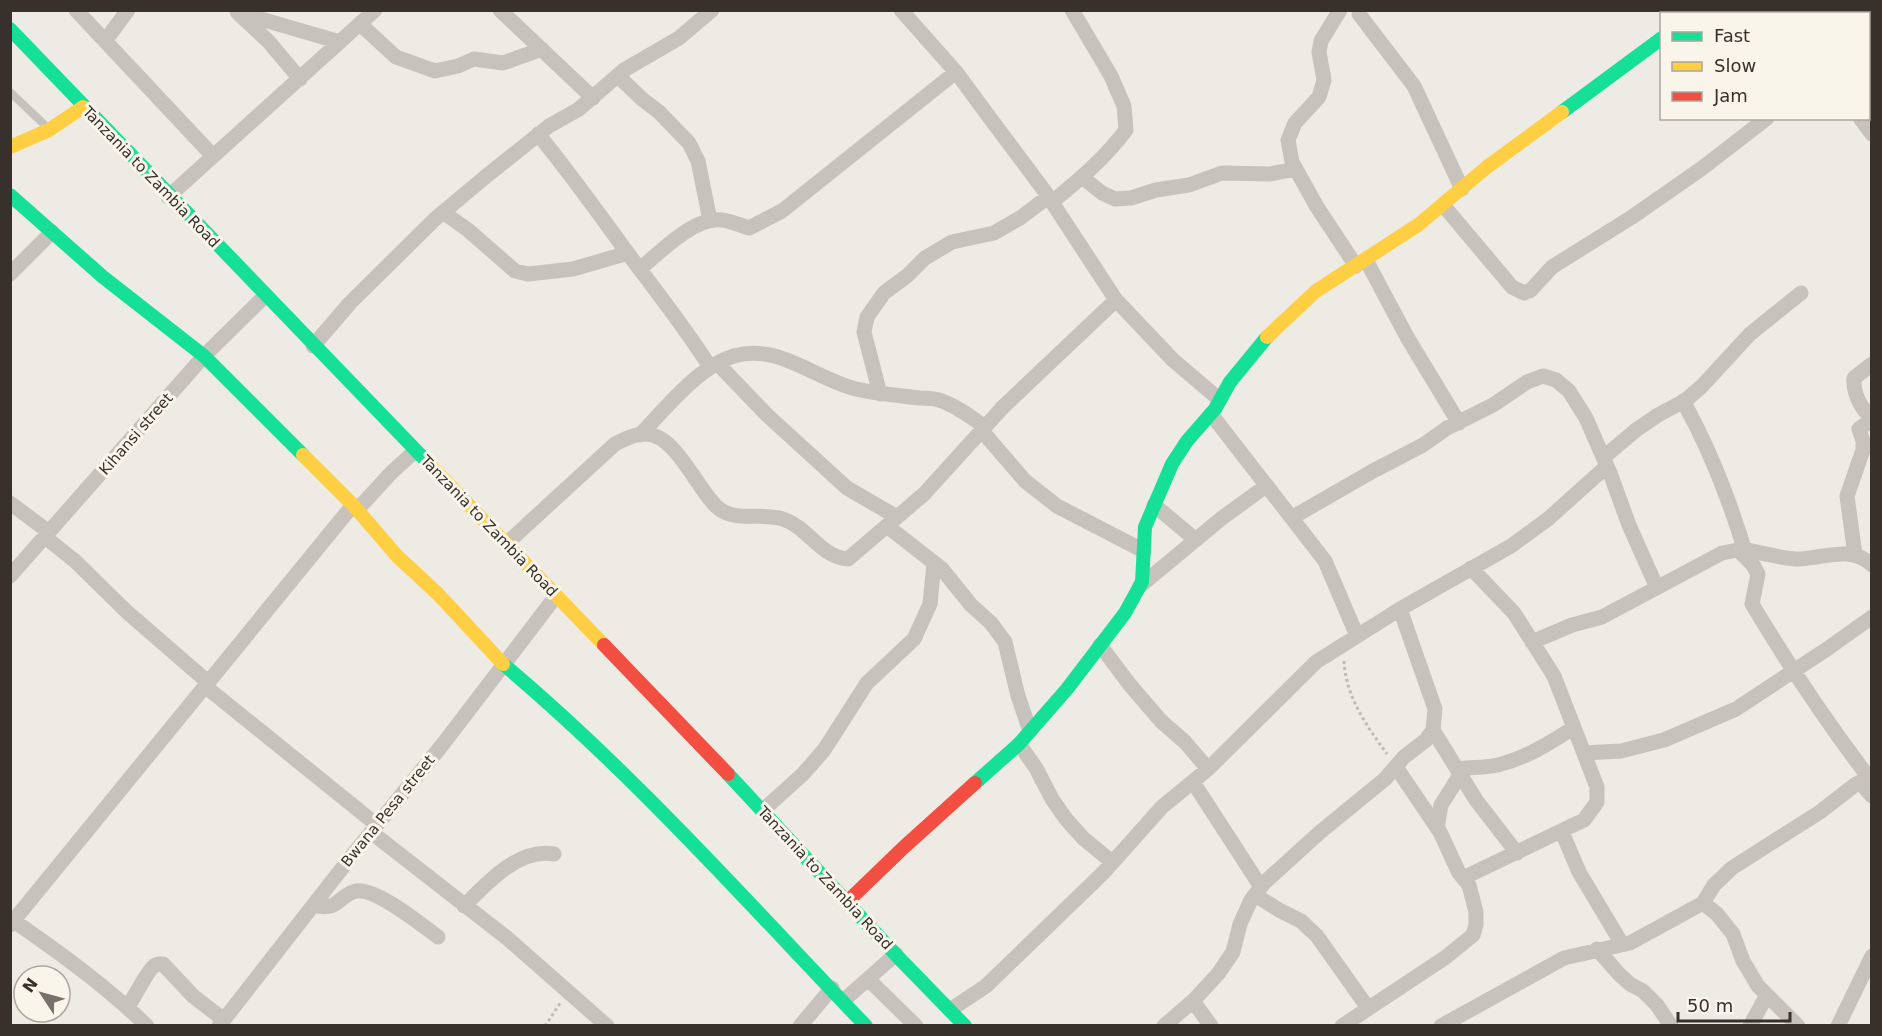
<svg xmlns="http://www.w3.org/2000/svg" width="1882" height="1036" font-family="'DejaVu Sans',sans-serif">
	<rect width="100%" height="100%" fill="#eeeae4"/>
	<g fill="none" stroke-linecap="round" stroke-linejoin="round">
		<!-- path -->
		<path stroke="#c0bbb5" stroke-width="3" stroke-dasharray="3 3" stroke-linecap="butt" d="M1344,661C1346,697 1366,725 1387,754
			M545,1026L561,1002"/>
		<!-- lane -->
		<path stroke="#c7c2bc" stroke-width="8" d="M10,92L48,128"/>
		<!-- street -->
		<path stroke="#c7c2bc" stroke-width="15" d="M76,10L213,156
			M500,10L593,98
			M901,10L956,72L987,114L1046,193L1116,300L1173,360L1220,400
			M1340,10L1321,41L1319,52L1324,80L1319,97L1295,123L1288,140L1292,162L1317,207L1356,266
			M1736,10L1738,14
			M237,12L340,42
			M238,13L269,42L300,79
			M1359,14L1414,86L1462,189
			M1700,14L1704,10
			M360,24L396,57L435,71L458,66L474,59L503,63L542,49
			M105,41L128,10
			M1868,48L1872,46
			M618,76L642,99L659,112L689,143L698,161L710,220
			M1860,118L1872,134
			M538,134C565,167 589,200 613,233C646,279 680,320 710,367
			M1082,177L1102,193L1115,199L1131,198L1156,190L1189,185L1222,173L1270,174L1296,169
			M168,197L375,10
			M1052,202C1079,180 1105,158 1126,130L1124,106L1111,76L1072,10
			M1443,205L1512,287L1524,293L1531,290L1552,267L1632,217L1701,169L1767,118
			M443,212L468,230L515,271L528,274L573,269L628,253
			M1366,260L1407,337L1459,423
			M640,269C660,252 695,216 722,220C731,221 740,225 749,228L782,211L956,72
			M10,274L52,232
			M313,346L350,303L435,219L484,178L549,126L579,109L624,70L679,38L712,10
			M718,364L767,415L847,488L897,517
			M1872,364L1854,378C1853,395 1861,407 1872,420
			M880,394L864,332L867,317L884,293L908,275L925,258L952,242L994,233L1020,218L1048,197
			M1683,401C1711,451 1731,504 1747,558
			M1211,414L1325,561L1357,636
			M982,431L1025,481L1057,506L1144,551
			M640,435C665,409 699,366 734,356C778,343 815,379 856,389C877,394 898,395 919,398C927,398 935,398 942,401C958,407 971,417 985,427
			M1604,457L1636,430L1658,415L1686,400L1702,386L1750,334L1801,293
			M10,503L49,532
			M1154,505L1196,540
			M357,510L391,473L415,451
			M1293,517L1373,471L1423,445L1447,428L1493,405L1527,382L1543,376L1556,380L1569,391L1586,418L1610,473L1629,525L1657,588
			M887,526L942,569L971,605L991,623L1005,642L1018,696L1030,731
			M45,537L75,561L127,612L209,683
			M506,544L615,444C625,439 634,434 645,434C675,433 697,489 717,507C734,523 763,512 783,519C809,528 820,557 848,559L924,494L1003,407L1116,300
			M1744,549C1762,553 1782,559 1800,559C1825,558 1851,545 1872,565
			M1855,555L1847,496L1863,450V441L1859,429L1871,420
			M10,576L204,356L265,296
			M1140,586L1222,518L1266,486
			M1532,642L1572,625L1602,617L1722,553L1738,550L1753,565L1758,574L1752,604C1788,664 1827,723 1870,779
			M1100,645L1130,685L1161,721L1185,742L1208,769
			M206,687L377,825
			M1433,730L1476,800L1517,853
			M1019,744L1036,768L1052,799L1066,819L1083,838L1112,862
			M1584,753L1621,751L1664,740L1736,709L1827,649L1872,617
			M1457,769C1470,767 1485,768 1498,765C1526,758 1550,743 1573,728
			M1193,782L1261,887
			M1860,782L1872,796
			M762,811L803,774L824,750L867,683L914,639L930,604L934,563
			M1437,828L1441,805L1460,775
			M371,832L507,938L607,1026
			M1562,832L1579,872L1622,944
			M1463,878L1584,820L1597,802V787L1554,676L1514,613L1471,568
			M1255,895L1279,910L1301,921L1317,936L1368,1008
			M1703,903L1714,885L1732,868L1820,812L1856,784L1872,778
			M314,905C339,912 337,896 356,891C375,887 422,925 438,937
			M464,906C487,883 518,848 554,854
			M14,921C60,953 106,986 147,1026
			M10,925L353,505
			M1597,949L1619,974L1630,984L1643,991L1657,1005L1671,1026
			M868,979L916,1026
			M843,1001L896,954
			M1193,1001L1211,1026
			M128,1007C133,999 148,970 154,966C158,963 159,964 163,964L193,996L224,1020
			M950,1010L986,986L1103,873L1162,807L1208,769L1316,662L1400,609L1511,546L1548,519L1607,466
			M219,1026L354,853L443,744L556,596
			M800,1026L832,988
			M1164,1026L1193,1001L1218,974L1233,952L1240,924L1251,900L1264,883L1319,833L1385,779L1404,757L1426,740L1433,730L1435,709L1400,609
			M1342,1026L1446,957L1473,935L1476,925V912L1469,885L1459,873L1440,832L1396,767
			M1441,1026L1564,958L1630,943L1703,903L1717,914L1733,934L1743,961L1758,986L1798,1026
			M1750,1026L1767,995
			M1838,1026L1872,956"/>
		<!-- fast -->
		<path stroke="#16e098" stroke-width="14" d="M10,29L431,466
			M1562,112L1662,38
			M10,195L103,277L204,356L303,455
			M503,664C634,774 748,903 866,1026
			M728,774L897,956L965,1026
			M975,783L1019,744L1067,689L1125,613L1142,582L1145,527L1172,464L1187,441L1215,409L1230,382L1267,337"/>
		<!-- slow -->
		<path stroke="#ffcf43" stroke-width="14" d="M10,147L49,130L83,107
			M1267,337L1316,291L1418,225L1487,167L1562,112
			M303,455L353,505L397,556L438,594L503,664
			M431,466L604,645"/>
		<!-- jam -->
		<path stroke="#f24e42" stroke-width="14" d="M604,645L728,774
			M847,902L903,848L975,783"/>
	</g>
	<g text-anchor="middle" dominant-baseline="central" stroke-width="6" stroke-linejoin="round" paint-order="stroke">
		<!-- street labels -->
		<g font-size="15" fill="#38302a" stroke="#faf5eb">
			<text transform="translate(151 177) rotate(46)">Tanzania to Zambia Road</text>
			<text transform="translate(136 434) rotate(-49)">Kihansi street</text>
			<text transform="translate(489 526) rotate(46)">Tanzania to Zambia Road</text>
			<text transform="translate(388 811) rotate(-51)">Bwana Pesa street</text>
			<text transform="translate(825 878) rotate(47)">Tanzania to Zambia Road</text>
		</g>
	</g>
	<!-- border -->
	<rect width="1882" height="1036" fill="none" stroke="#38302a" stroke-width="24"/>
	<!-- legend -->
	<rect x="1660" y="12" width="210" height="108" fill="#faf5eb" stroke="#aca69e" stroke-width="1.5"/>
	<rect x="1672" y="32" width="30" height="9" fill="#16e098" stroke="#aca69e" stroke-width="1.5"/>
	<text x="1714" y="42" font-size="18" fill="#38302a">Fast</text>
	<rect x="1672" y="62" width="30" height="9" fill="#ffcf43" stroke="#aca69e" stroke-width="1.5"/>
	<text x="1714" y="72" font-size="18" fill="#38302a">Slow</text>
	<rect x="1672" y="92" width="30" height="9" fill="#f24e42" stroke="#aca69e" stroke-width="1.5"/>
	<text x="1714" y="102" font-size="18" fill="#38302a">Jam</text>
	<!-- north arrow -->
	<g transform="translate(42 994) rotate(306)"><circle r="28" fill="#faf5eb" stroke="#aca69e" stroke-width="1.5"/>
	<path d="M0-4.5L10 22L0 15L-10 22Z" fill="#78716b"/>
	<text y="-9" font-size="16" font-weight="bold" text-anchor="middle" fill="#38302a">N</text>
	</g>
	<!-- scale -->
	<path d="M1678 1012v9h112v-9" fill="none" stroke="#38302a" stroke-width="3"/>
	<text x="1687" y="1012" font-size="18" fill="#38302a" stroke="#faf5eb" stroke-width="4.5" paint-order="stroke">50 m</text>
</svg>
